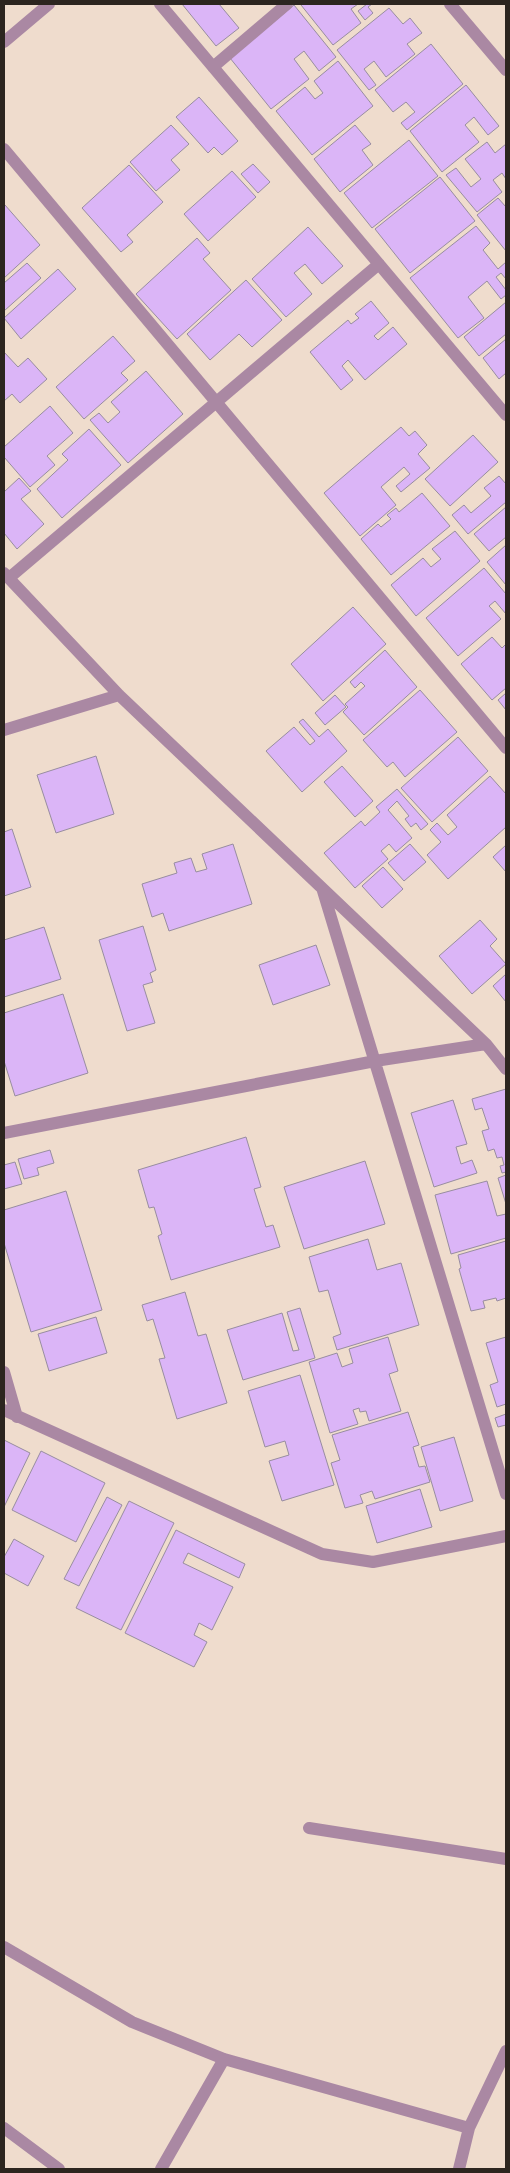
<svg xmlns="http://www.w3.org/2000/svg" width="510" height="2173" font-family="Ubuntu,sans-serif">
	<rect width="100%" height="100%" fill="#efdccd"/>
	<!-- building -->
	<path fill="#dbb5f7" stroke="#988da0" d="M182,4H219L239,28L216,46Z
		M302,4H358L351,9L361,23L333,45L301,5Z
		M367,4H372L368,7L373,13L365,20L358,11Z
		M294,5L336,57L319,71L304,51L294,59L309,79L271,109L230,58Z
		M389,8L403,24L410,18L422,33L407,44L415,54L386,77L374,61L364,69L376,85L369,90L337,50Z
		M431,44L463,84L407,130L401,123L415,112L406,102L393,112L375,90Z
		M338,61L373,106L312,155L276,111L305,87L315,99L323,93L314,81Z
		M466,85L499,126L488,135L474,117L465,125L479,142L442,172L410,131Z
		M199,97L238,141L222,155L214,147L208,153L176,117Z
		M171,125L189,144L171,160L180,170L156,191L130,162Z
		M355,125L371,144L362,150L373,165L340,192L314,159Z
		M409,140L438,176L372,228L344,193Z
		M487,142L495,153L506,144V179L502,173L493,180L502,192L477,212L446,175L456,168L471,187L481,179L465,159Z
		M253,164L270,182L258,193L241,174Z
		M129,165L163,202L127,235L133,242L121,252L82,208Z
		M232,171L256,197L208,241L184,214Z
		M440,177L475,221L410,273L375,229Z
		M498,198L506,207V251L477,215Z
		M5,205L40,245L4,278V206Z
		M476,226L490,243L483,250L498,269L506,262V279L501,273L496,277L506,290V295L501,299L487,281L468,297L484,318L458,338L410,278Z
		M308,227L343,266L322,284L305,264L294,273L312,294L286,317L252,279Z
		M197,238L210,253L203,259L231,290L177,339L136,294Z
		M27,263L41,278L4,311V283Z
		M58,269L76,289L21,339L4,318Z
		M246,280L282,320L252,347L239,334L210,360L187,334Z
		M371,301L389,323L374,336L378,340L393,327L407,344L365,380L348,360L342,366L353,380L341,390L310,352L348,320L351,324L359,318L355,314Z
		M506,302V334L479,356L464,337Z
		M113,336L135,361L121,373L128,380L84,419L56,387Z
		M506,339V373L499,379L483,358Z
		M4,352L18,367L28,358L47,379L20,403L12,394L4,401Z
		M146,371L183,414L128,463L90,420L99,413L108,423L120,412L111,402Z
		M50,406L73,433L47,456L55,465L30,487L4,457V447Z
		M401,427L409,436L415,431L427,445L418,454L430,468L401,492L396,486L410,474L404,467L381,487L396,505L360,536L324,493Z
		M89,429L121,465L62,518L37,489L68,460L62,454Z
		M473,435L498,462L450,506L425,479Z
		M499,476L506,484V502L468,534L452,515L464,505L471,513L491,496L484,488Z
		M19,478L31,491L21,499L44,524L17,549L4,533V492Z
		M422,493L450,526L391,575L361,539L378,524L381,527L391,519L387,515L396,508L399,512Z
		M506,507V537L489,551L474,534Z
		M455,531L480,561L416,616L391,585L423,558L431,567L441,559L432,549Z
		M506,545V585L487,562Z
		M484,568L506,594V614L495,601L489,606L501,619L458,656L426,618Z
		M353,607L386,644L323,701L291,664Z
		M492,637L502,648L506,644V688L492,700L461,664Z
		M385,650L417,687L364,735L343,712L348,707L345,704L365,686L361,682L355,688L350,682Z
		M420,690L457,732L405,777L393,762L387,767L363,740Z
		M506,693V710L498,700Z
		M335,695L346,707L325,725L315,713Z
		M303,719L319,737L328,729L347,751L302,792L266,751L294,727L310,745L315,741L299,722Z
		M458,737L488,771L432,822L401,788Z
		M96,756L114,814L56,833L37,775Z
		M342,766L373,801L355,817L324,782Z
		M490,776L506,794V827L448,879L427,855L441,842L430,830L437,823L448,835L457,827L447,815Z
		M397,789L428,824L421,830L416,823L411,827L405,819L409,816L397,801L388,810L412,838L396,852L389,844L381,851L388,859L355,888L324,853L361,821L365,826L380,812L376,807Z
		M12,829L31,887L4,896V832Z
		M233,844L252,904L169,931L163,913L152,917L142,884L177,873L174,863L191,858L196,872L207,869L202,854Z
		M410,844L426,862L404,881L388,863Z
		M506,845V872L493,857Z
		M383,867L403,889L382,908L362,886Z
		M480,920L497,939L490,946L506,964L472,994L439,956Z
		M143,926L156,970L150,973L153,982L143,985L155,1023L127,1031L99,940Z
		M44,927L61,979L4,997V940Z
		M316,945L330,985L273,1005L259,965Z
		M506,974V1002L493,986Z
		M63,994L88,1073L15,1096L4,1061V1013Z
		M506,1089V1172L502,1173L500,1166L504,1165L502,1157L497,1158L494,1149L488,1151L482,1131L489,1129L482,1108L475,1110L472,1099Z
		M453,1100L467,1144L456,1147L461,1164L472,1160L477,1173L434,1187L411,1113Z
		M246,1137L261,1187L254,1189L266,1227L273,1225L280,1247L171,1280L158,1236L162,1234L154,1207L149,1208L138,1170Z
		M50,1150L54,1163L37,1168L39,1175L24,1179L18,1159Z
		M365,1161L385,1224L304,1249L284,1187Z
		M15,1162L22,1184L4,1189V1165Z
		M506,1175V1204L498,1178Z
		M487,1181L497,1216L506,1214V1238L451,1254L435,1195Z
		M66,1191L102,1310L31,1332L4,1243V1210Z
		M368,1239L377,1270L401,1263L419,1325L337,1350L333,1337L341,1334L328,1290L319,1292L309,1257Z
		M506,1241V1298L497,1301L496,1298L483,1301L485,1308L471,1311L459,1269L461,1268L458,1255Z
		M185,1292L198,1336L206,1334L227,1403L177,1419L159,1359L165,1358L153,1319L147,1321L142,1305Z
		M300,1308L315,1358L243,1380L227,1330L282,1313L293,1351L299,1350L287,1312Z
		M96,1317L107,1353L49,1371L38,1334Z
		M388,1337L398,1371L389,1374L401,1411L369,1421L366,1411L360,1412L359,1408L353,1410L358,1424L330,1433L309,1362L337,1353L342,1367L353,1363L349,1349Z
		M506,1337V1404L497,1407L490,1385L498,1382L486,1343Z
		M300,1375L334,1485L282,1501L269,1461L289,1455L285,1441L265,1447L248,1391Z
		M408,1412L419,1445L413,1447L419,1467L425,1466L430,1482L375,1499L372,1491L360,1495L363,1503L345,1508L331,1463L340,1460L332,1435Z
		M506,1414V1425L498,1427L495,1418Z
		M454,1437L473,1501L440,1511L421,1447Z
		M4,1440L30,1453L4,1507Z
		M41,1451L105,1483L76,1542L12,1510Z
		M420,1489L432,1527L377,1543L366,1506Z
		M107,1497L122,1505L79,1586L64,1579Z
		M129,1501L174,1523L121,1630L76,1608Z
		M176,1530L245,1564L239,1578L188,1553L183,1563L233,1587L212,1630L199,1623L194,1635L207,1642L194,1667L125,1633Z
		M14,1539L44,1556L28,1586L4,1573V1557Z"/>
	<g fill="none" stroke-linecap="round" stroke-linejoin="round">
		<!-- minor -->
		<path stroke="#aa88a3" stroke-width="12" d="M160,4L506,415
			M450,4L506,70
			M4,42L49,4
			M213,67L287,4
			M4,149L506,748
			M4,573L119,695L486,1044L506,1069
			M9,578L379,264
			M4,730L119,695
			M323,891L506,1494
			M4,1133L375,1061L486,1044
			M4,1372L17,1417
			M4,1410L322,1554L373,1562L506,1536
			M309,1828L506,1859
			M4,1947L132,2022L224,2059L469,2128
			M4,2128L59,2169
			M161,2169L224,2059
			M459,2169L469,2128L506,2051"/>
	</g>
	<!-- border -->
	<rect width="510" height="2173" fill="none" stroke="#2c251f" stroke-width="10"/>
</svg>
